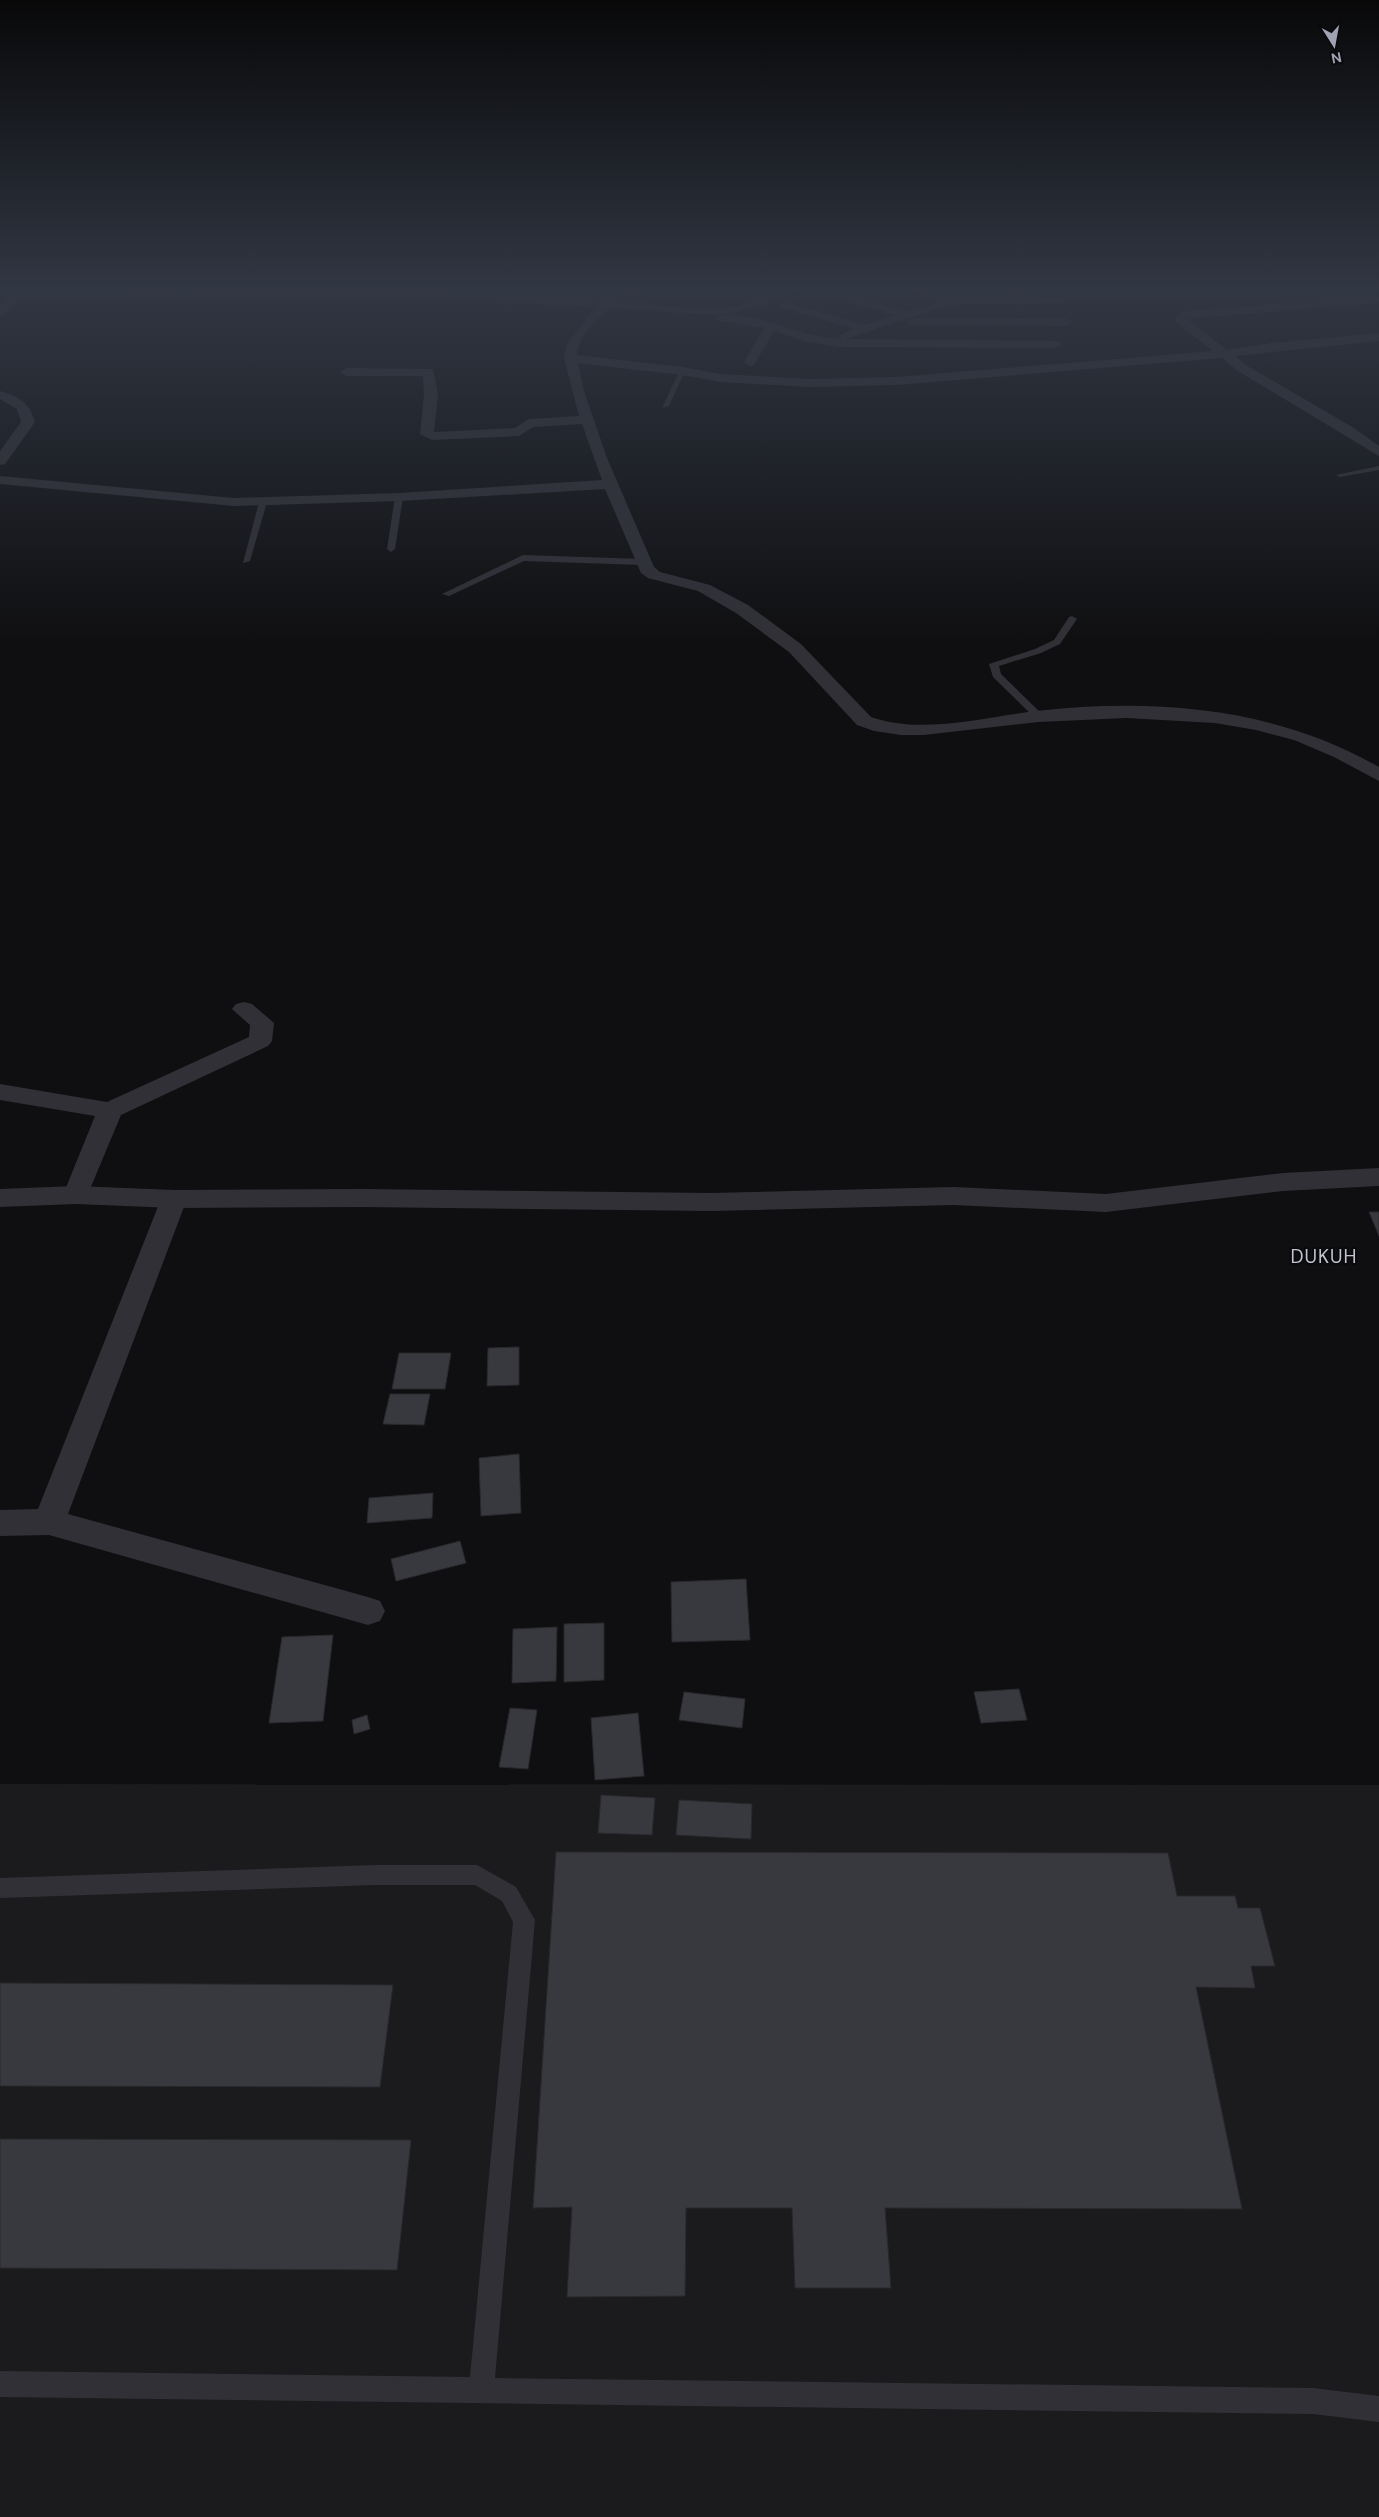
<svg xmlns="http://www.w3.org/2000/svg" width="1379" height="2517" font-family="'DM Sans',sans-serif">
	<rect width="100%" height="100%" fill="#0f0f11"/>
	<!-- built -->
	<path fill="#1b1b1e" d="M0,1784L1379,1785V2517H0Z"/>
	<!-- building -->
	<path fill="#38393f" stroke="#29292d" d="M1369,1212H1379V1236Z
		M519,1347V1385L487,1386L488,1348Z
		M399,1353H451L445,1389H392Z
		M390,1394H430L424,1425L383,1424Z
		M519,1454L521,1513L481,1516L479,1458Z
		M433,1493L432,1518L367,1523L369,1498Z
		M460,1541L466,1563L396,1581L391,1559Z
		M746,1579L750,1640L672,1642L671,1582Z
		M604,1623V1680L564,1682V1624Z
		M557,1627L556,1681L512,1683L513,1629Z
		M333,1635L323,1721L269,1723L282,1637Z
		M1019,1689L1027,1720L981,1723L974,1692Z
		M684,1692L745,1699L742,1728L679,1720Z
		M510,1708L537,1710L528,1769L499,1767Z
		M638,1713L644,1776L595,1780L591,1718Z
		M367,1715L370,1729L354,1734L352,1720Z
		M601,1795L655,1798L652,1835L598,1833Z
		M679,1800L752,1804L751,1839L676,1835Z
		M556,1852L1168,1853L1177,1896H1235L1238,1908H1260L1275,1966H1251L1255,1988L1196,1987L1242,2209L885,2208L891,2288H795L792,2208H686L685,2296L567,2297L572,2207L533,2208Z
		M0,1983L393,1985L380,2087L0,2086Z
		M0,2139L411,2140L397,2270L0,2268Z"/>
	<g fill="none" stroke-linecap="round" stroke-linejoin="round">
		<!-- service -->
		<path fill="#303036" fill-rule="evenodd" d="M680,370L685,371L669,406L662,408Z
			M1379,466V470L1340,477L1336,475Z
			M399,495L403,497L395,549L391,552L387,549L395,497Z
			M263,500L267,502L250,561L243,563L259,502Z
			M523,555L643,559L647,562L643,565L524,561L449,596L442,594Z
			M1072,616L1077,619L1060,644L1041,653L999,666L1001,674L1044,716L1035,718L993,677L989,664L1035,649L1054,640L1069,617Z
			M375,1865H477L516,1887L535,1920L495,2378L1313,2388L1379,2396V2422L1313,2414L0,2397V2371L470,2377L513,1922L502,1901L475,1885H375L0,1898V1878Z"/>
		<!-- minor -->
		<path fill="#303036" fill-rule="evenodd" d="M15,289H444L603,301L615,289H627L615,301C649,303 705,312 736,306C761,300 780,289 807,289L741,311L718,315L609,308C597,320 577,337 577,355L682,367L721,374L810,379L897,377L1213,351L1176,322V316L1185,311L1379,296V302L1187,319L1227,350L1271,343L1379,333V341L1235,356L1246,365L1354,428L1379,446V456L1238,371L1222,358L897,385L810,387L721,382L682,375L578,363L584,391L607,458L654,567L660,572L710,585L748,605L801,644L871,717C922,735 983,717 1036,711C1154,698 1275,707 1379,767V781L1334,757L1294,740L1256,730L1215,723L1126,718L1039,722L924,735H901L874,731L857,725L789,652L736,613L698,591L648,578L641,573L605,489L399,501L234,506L0,484V476L234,498L399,493L602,480L582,424L533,427L519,436L432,440L420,434L424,395L423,376H346L340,372L346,368L433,369L438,395L434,432L515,428L529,419L579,416L564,358L567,343L596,307L455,298L434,294L21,296L4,315L0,317V306Z
			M824,289L908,311L940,301L910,289H928L953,298L1062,297L1068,300L1062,303L953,304L845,339L1059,341L1061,344L1055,348L841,347L804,341L774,331L754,365L750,366L744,362L764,328C753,325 720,323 716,319C729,305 788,329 805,333C817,336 830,338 843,339L838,336L853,329L780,307L778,305L784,302L865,325L896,315L823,294L821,292Z
			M913,318H1066L1072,322L1066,326L909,325L907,322Z
			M0,391C18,396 30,403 35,422L5,464L0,465V451L21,422L17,409L0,399Z
			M244,1002L252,1004L274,1023L272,1041L268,1046L121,1115L85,1201L76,1204L67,1201L63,1195L95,1116L0,1100V1084L107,1102L249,1037L250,1025L232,1009L236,1004Z
			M174,1190L183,1193L187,1199L68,1514L368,1597L380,1601L385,1611L380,1621L368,1625L49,1535L0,1536V1510L38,1509L161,1199L165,1193Z"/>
		<!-- tertiary -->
		<path fill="#303036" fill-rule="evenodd" d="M1379,1168V1186L1283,1191L1106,1212L954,1205L711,1211L363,1207L174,1208L76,1204L0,1207V1189L76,1186L174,1190L363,1189L711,1193L954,1187L1106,1194L1283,1173Z"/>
	</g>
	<!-- sky -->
	<linearGradient id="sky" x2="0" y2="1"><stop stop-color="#080809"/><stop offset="0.45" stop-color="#313743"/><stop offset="1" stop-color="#313743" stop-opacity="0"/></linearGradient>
	<rect width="1379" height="642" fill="url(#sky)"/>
	<g text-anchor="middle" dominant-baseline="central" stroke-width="4" stroke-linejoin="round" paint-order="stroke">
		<!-- quarter labels -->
		<g font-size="19" letter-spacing="1" fill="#c0c2cf" stroke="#0a0a0c">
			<text x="1324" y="1256">DUKUH</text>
		</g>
	</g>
	<!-- north arrow -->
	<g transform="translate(1334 45) rotate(169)" stroke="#0a0a0c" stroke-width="4" paint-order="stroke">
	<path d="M0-4L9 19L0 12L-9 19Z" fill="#9fa2b3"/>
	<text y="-8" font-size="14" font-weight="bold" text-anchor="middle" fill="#9fa2b3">N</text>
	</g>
</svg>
